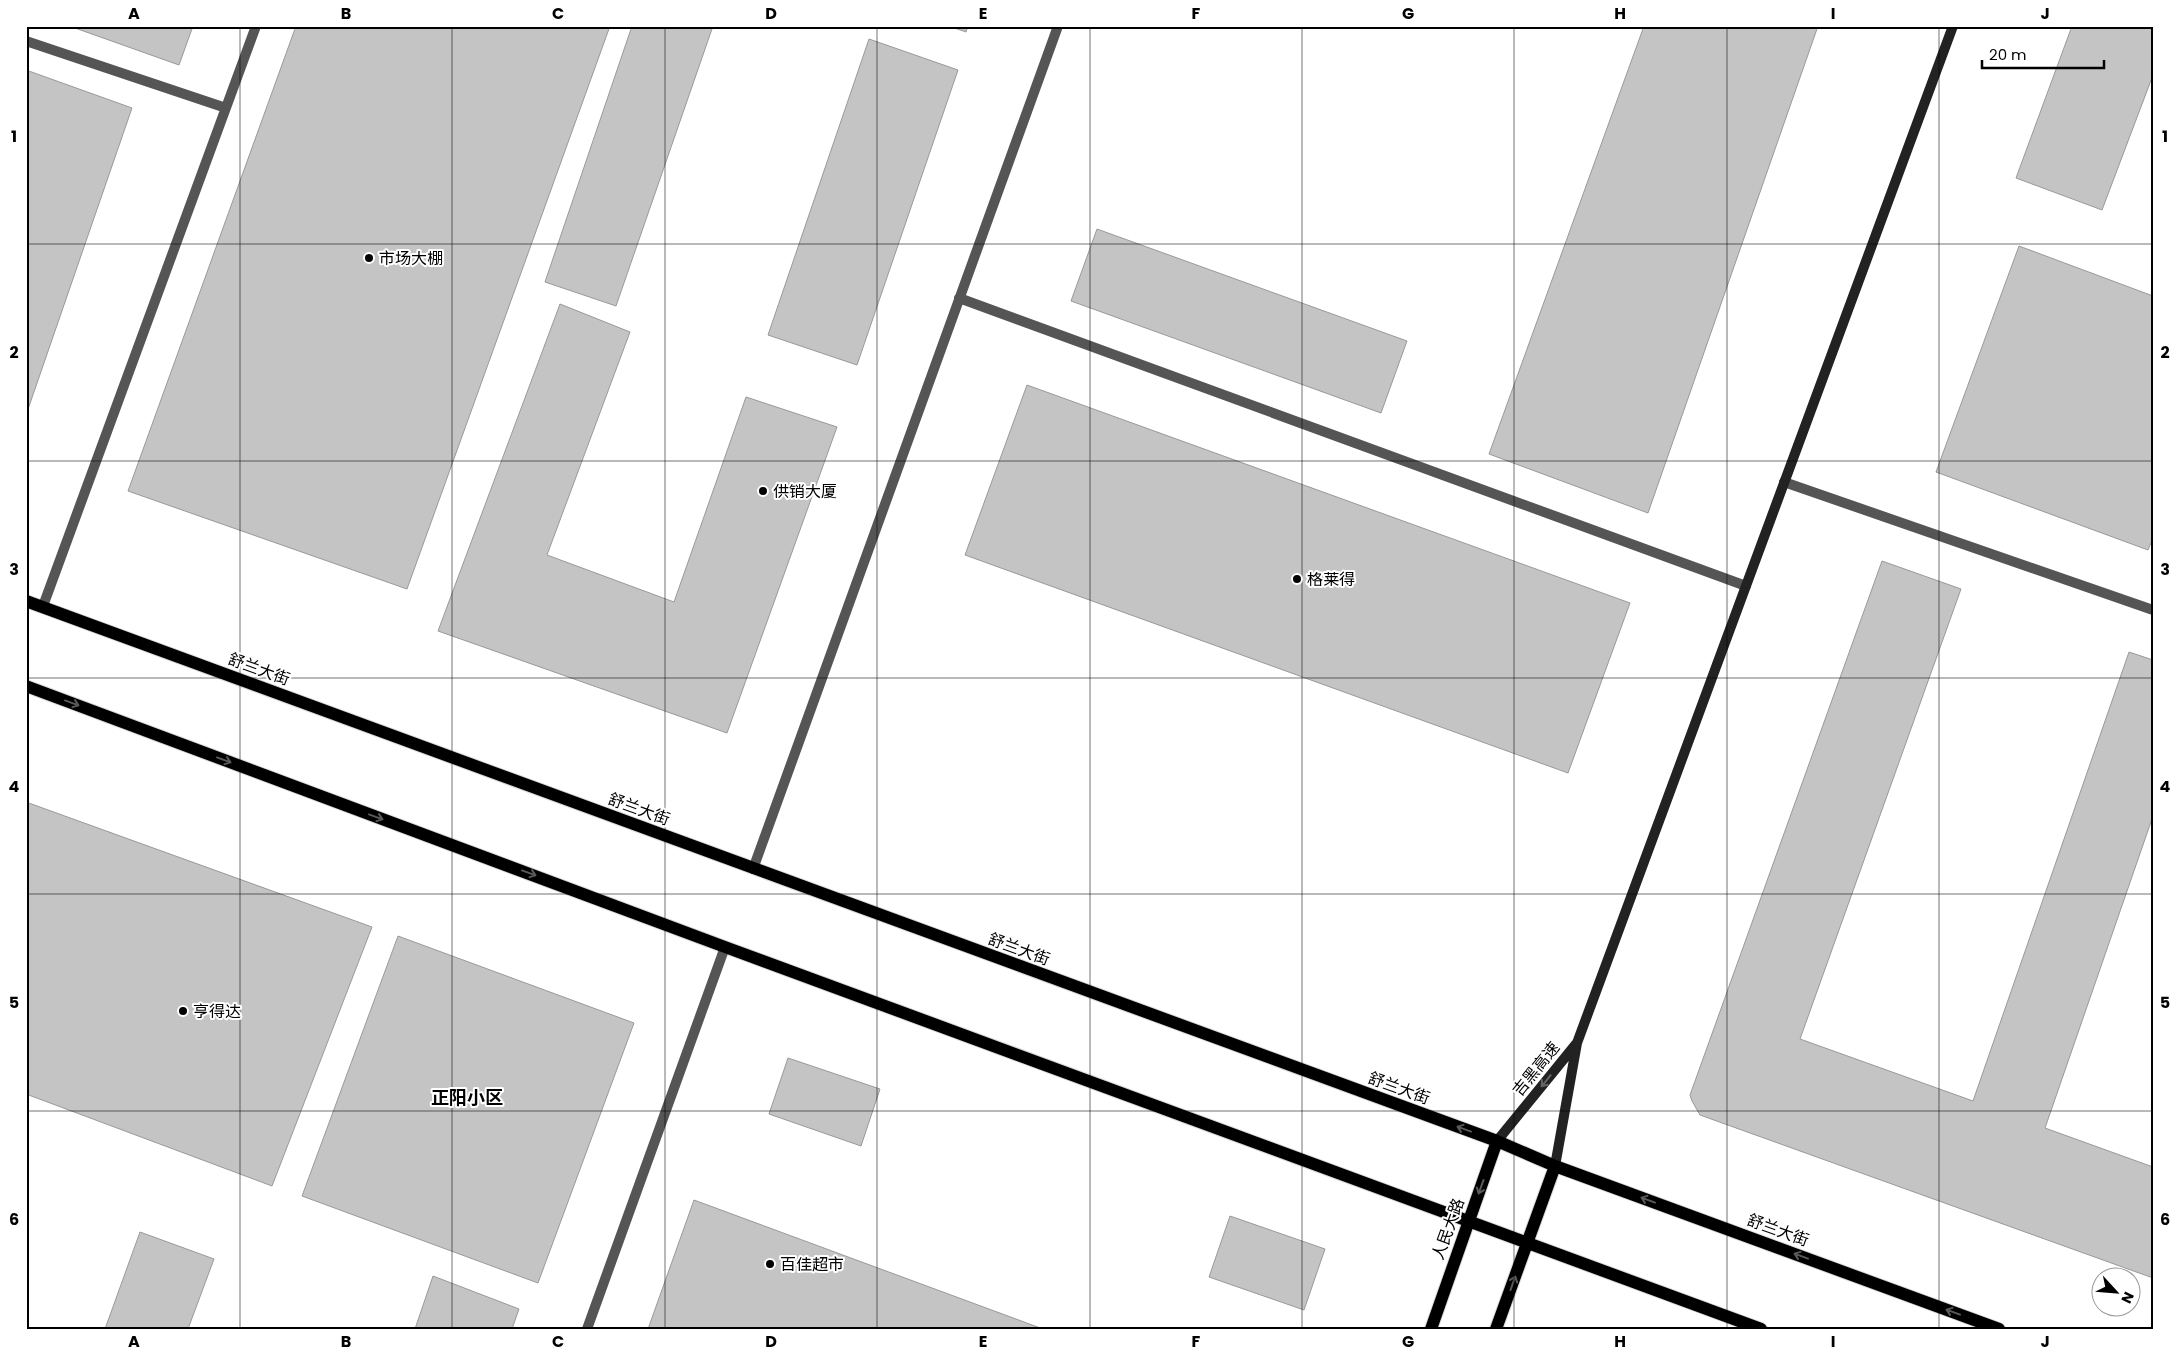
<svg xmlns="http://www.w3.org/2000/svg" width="2179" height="1355" font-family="Poppins,'Noto Sans SC',sans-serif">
	<rect width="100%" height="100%" fill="#fff"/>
	<!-- building -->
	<path fill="#c4c4c4" stroke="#999" d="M76,26H193L179,65L75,28Z
		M296,26H610L407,589L128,491Z
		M632,26H713L616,306L545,282Z
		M949,26H968L966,32Z
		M1644,26H1818L1648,513L1489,454Z
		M2072,26H2153V75L2102,210L2016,178Z
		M869,39L958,70L857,365L768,335Z
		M26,70L132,108L26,415Z
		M1097,229L1407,341L1381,413L1071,301Z
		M2019,246L2153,296V538L2148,550L1936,472Z
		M560,304L630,332L547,555L674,602L746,397L837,427L727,733L438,631Z
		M1027,385L1630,603L1568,773L965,555Z
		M1882,561L1961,589L1800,1039L1973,1101L2129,652L2153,660V816L2045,1128L2153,1167V1278L1700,1115L1692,1101L1690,1095Z
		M26,802L372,927L272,1186L26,1094Z
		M398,936L634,1023L538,1283L302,1196Z
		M788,1058L880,1089L861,1146L769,1114Z
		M694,1200L1043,1329H648Z
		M1230,1216L1325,1249L1304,1310L1209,1277Z
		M140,1232L214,1259L188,1329H105Z
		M433,1276L519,1309L512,1329H415Z"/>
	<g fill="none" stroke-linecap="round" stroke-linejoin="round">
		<defs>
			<path id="primary" d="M26,601L1497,1141L1555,1166L1999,1329
				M26,686L725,947L1761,1329
				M1431,1329L1497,1141
				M1496,1329L1555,1166"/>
		</defs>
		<!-- primary casing -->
		<use href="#primary" stroke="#dbdbdb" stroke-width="14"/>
		<!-- street -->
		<path stroke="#555" stroke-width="10" d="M26,41L226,108
			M959,298L1746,586
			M1784,482L2153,610
			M43,606L256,26
			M753,869L1058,26
			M587,1329L725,947"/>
		<!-- secondary -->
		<path stroke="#222" stroke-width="10" d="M1497,1141L1576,1044
			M1555,1166L1577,1043L1953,26"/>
		<!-- primary -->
		<use href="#primary" stroke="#000" stroke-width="12"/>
	</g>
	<!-- one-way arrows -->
	<defs><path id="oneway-shaft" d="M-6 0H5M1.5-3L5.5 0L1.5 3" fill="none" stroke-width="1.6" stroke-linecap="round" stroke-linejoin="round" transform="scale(1.25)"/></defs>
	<g stroke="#595959">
		<use href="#oneway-shaft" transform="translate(72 703) rotate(20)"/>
		<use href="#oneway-shaft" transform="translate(224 760) rotate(20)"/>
		<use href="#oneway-shaft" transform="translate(376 817) rotate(20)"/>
		<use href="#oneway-shaft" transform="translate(529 873) rotate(20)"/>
		<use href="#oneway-shaft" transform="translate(1464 1129) rotate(-160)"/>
		<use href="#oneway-shaft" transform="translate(1481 1187) rotate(110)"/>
		<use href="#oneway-shaft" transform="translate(1648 1200) rotate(-160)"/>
		<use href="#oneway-shaft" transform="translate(1801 1256) rotate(-160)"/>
		<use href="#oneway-shaft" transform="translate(1513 1283) rotate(-70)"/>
		<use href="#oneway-shaft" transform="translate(1953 1312) rotate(-160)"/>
	</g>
	<use stroke="#646464" href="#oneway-shaft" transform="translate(1546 1081) rotate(129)"/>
	<!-- grid -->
	<path fill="none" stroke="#000" stroke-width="1" stroke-opacity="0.55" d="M240,26V1329M452,26V1329M665,26V1329M877,26V1329M1090,26V1329M1302,26V1329M1514,26V1329M1727,26V1329M1939,26V1329M26,244H2153M26,461H2153M26,678H2153M26,894H2153M26,1111H2153"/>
	<!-- markers -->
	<g fill="#000" stroke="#fff" stroke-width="2">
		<circle cx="369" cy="258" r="5"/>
		<circle cx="763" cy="491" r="5"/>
		<circle cx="1297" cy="579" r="5"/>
		<circle cx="183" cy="1011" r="5"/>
		<circle cx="770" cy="1264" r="5"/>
	</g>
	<g text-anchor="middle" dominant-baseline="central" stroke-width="4" stroke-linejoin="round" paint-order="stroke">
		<!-- poi labels -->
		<g font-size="16" fill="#000" stroke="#fff" text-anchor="start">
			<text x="379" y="258">市场大棚</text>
			<text x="773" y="491">供销大厦</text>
			<text x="1307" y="579">格莱得</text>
			<text x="193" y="1011">亨得达</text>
			<text x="780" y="1264">百佳超市</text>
		</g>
		<!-- street labels -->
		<g font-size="16" fill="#000" stroke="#fff">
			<text transform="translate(259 669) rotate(20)">舒兰大街</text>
			<text transform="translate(639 809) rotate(20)">舒兰大街</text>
			<text transform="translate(1019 949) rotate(20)">舒兰大街</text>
			<text transform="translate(1536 1069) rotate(-51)">吉黑高速</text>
			<text transform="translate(1399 1088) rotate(20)">舒兰大街</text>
			<text transform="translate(1448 1229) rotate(-70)">人民大路</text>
			<text transform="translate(1778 1230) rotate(20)">舒兰大街</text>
		</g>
		<!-- neighbourhood labels -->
		<g font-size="18" font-weight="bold" fill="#000" stroke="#fff">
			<text x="467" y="1097">正阳小区</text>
		</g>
	</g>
	<!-- border -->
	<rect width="2179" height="1355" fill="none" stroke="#ffffff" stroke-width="55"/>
	<!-- north arrow -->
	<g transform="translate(2116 1292) rotate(116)"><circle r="24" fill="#ffffff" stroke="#999999"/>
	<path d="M0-4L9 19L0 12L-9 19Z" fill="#000000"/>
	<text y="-8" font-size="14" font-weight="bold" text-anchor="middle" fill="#000000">N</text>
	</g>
	<!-- scale -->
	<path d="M1982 60v8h122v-8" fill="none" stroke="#000000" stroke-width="2.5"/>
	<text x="1989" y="60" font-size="15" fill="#000000" stroke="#ffffff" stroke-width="4" paint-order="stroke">20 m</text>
	<rect x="28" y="28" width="2124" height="1300" fill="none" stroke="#000" stroke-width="2"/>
	<g font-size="16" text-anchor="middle" font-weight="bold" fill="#000">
		<text x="134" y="19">A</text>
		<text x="346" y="19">B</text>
		<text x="558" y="19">C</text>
		<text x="771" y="19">D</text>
		<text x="983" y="19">E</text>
		<text x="1196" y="19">F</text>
		<text x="1408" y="19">G</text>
		<text x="1620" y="19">H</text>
		<text x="1833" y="19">I</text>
		<text x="2045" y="19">J</text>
		<text x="14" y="142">1</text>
		<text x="2165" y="142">1</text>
		<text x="14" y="358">2</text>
		<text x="2165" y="358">2</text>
		<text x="14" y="575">3</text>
		<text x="2165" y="575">3</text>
		<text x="14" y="792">4</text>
		<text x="2165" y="792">4</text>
		<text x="14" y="1008">5</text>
		<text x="2165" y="1008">5</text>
		<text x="14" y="1225">6</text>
		<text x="2165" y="1225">6</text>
		<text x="134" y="1347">A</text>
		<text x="346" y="1347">B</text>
		<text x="558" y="1347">C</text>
		<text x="771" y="1347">D</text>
		<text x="983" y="1347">E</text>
		<text x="1196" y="1347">F</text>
		<text x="1408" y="1347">G</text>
		<text x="1620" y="1347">H</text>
		<text x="1833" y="1347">I</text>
		<text x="2045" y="1347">J</text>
	</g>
</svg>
